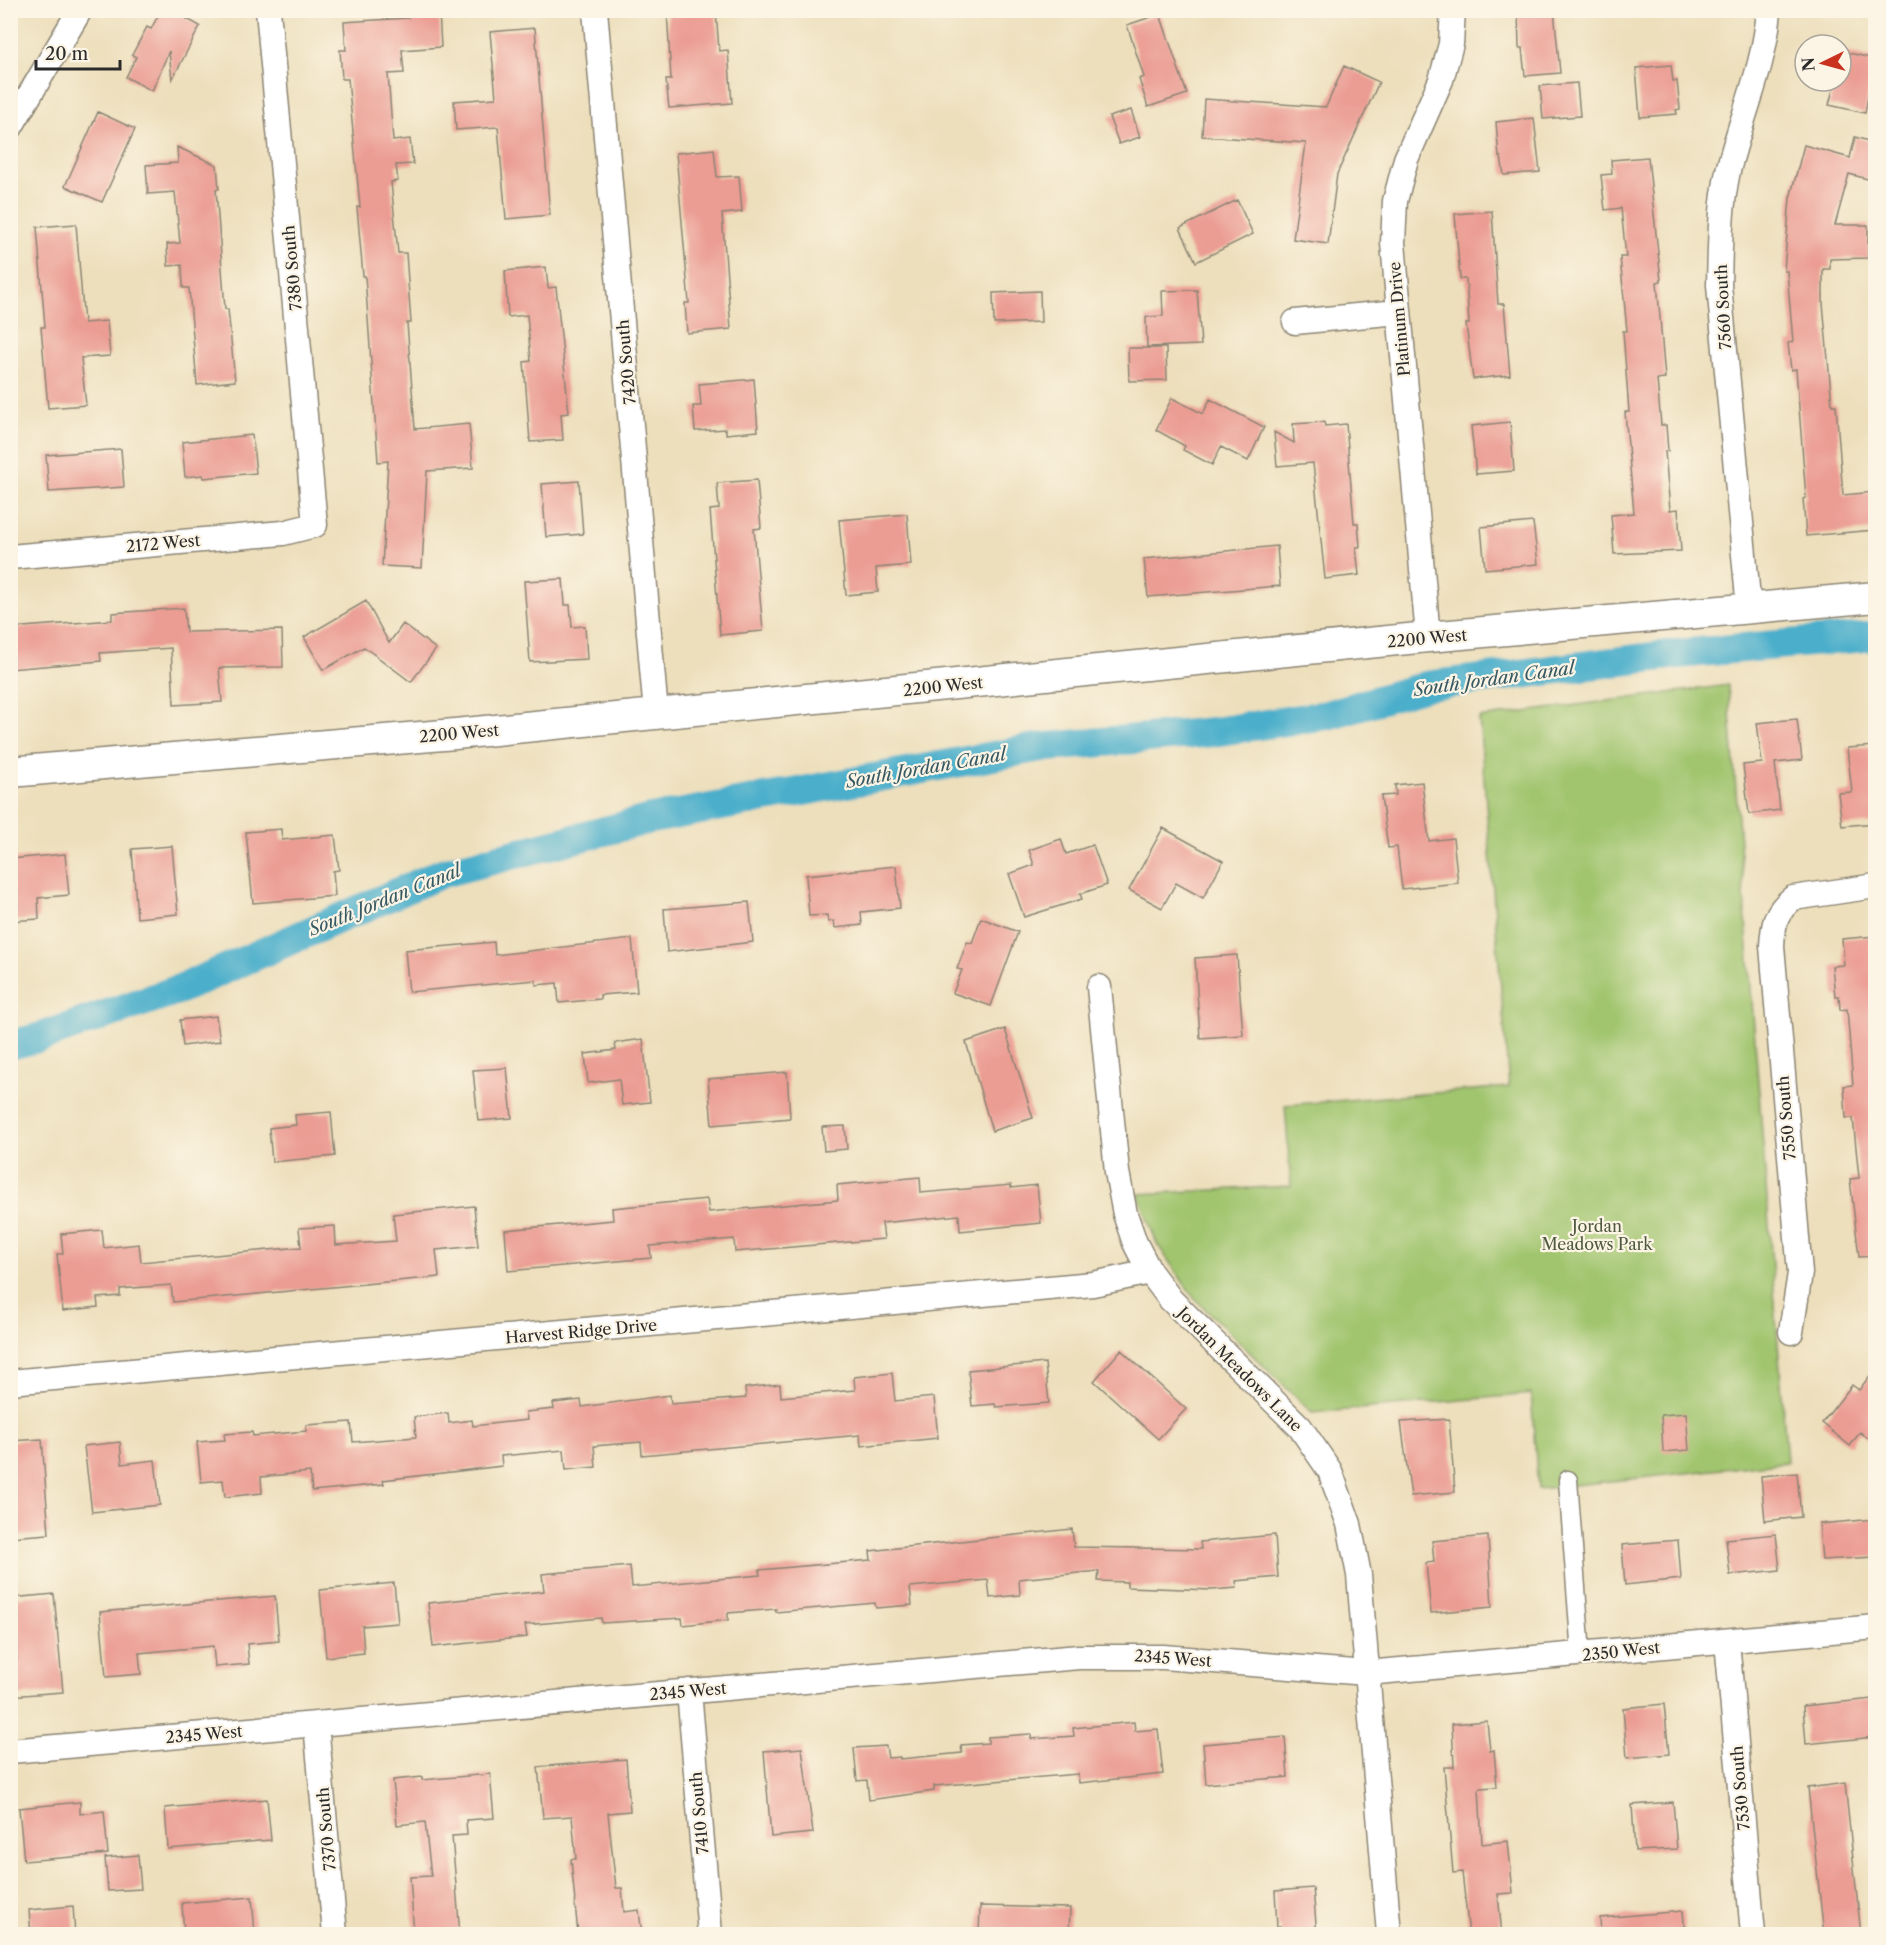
<svg xmlns="http://www.w3.org/2000/svg" width="1886" height="1945" font-family="'Libre Caslon Text',serif">
	<rect width="100%" height="100%" fill="#fcf5e5"/>
	<filter id="ink" filterUnits="userSpaceOnUse"><feTurbulence type="fractalNoise" baseFrequency=".0167" numOctaves="2"/><feDisplacementMap in="SourceGraphic" scale="12" xChannelSelector="R" yChannelSelector="G"/><feConvolveMatrix kernelMatrix="1 2 1 2 8 2 1 2 1" color-interpolation-filters="sRGB"/></filter>
	<filter id="wash" filterUnits="userSpaceOnUse"><feTurbulence type="fractalNoise" baseFrequency=".008" numOctaves="4" result="noise"/><feDisplacementMap in="SourceGraphic" scale="24" xChannelSelector="R" yChannelSelector="G"/><feGaussianBlur stdDeviation="1.35" result="paint"/><feColorMatrix in="noise" values="0 0 0 0 0 0 0 0 0 0 0 0 0 0 0 0 0 1.4 0 .05"/><feComposite in="paint" operator="in"/></filter>
	<g filter="url(#wash)">
		<rect width="100%" height="100%" fill="#eddfbc"/>
		<!-- green -->
		<path fill="#a1c56e" stroke="#66784c" stroke-width="1.5" d="M1728,685L1787,1462L1538,1489L1531,1394L1312,1413L1194,1298L1157,1244L1138,1194L1291,1186L1285,1105L1509,1087L1479,718Z"/>
		<g fill="none" stroke-linecap="round" stroke-linejoin="round">
			<!-- canal -->
			<path stroke="#4cafcb" stroke-width="30" d="M10,1045L38,1038L180,989L442,873L651,819L1036,748L1213,732L1327,715L1426,686L1677,654L1876,636"/>
		</g>
		<g id="blocks">
			<!-- building -->
			<path fill="#eb9c93" d="M161,10H171L200,26L172,80L169,51L152,91L126,77L136,57L132,55L147,27L151,29Z
				M408,10H439L441,47L402,50L404,73L388,74L393,141L410,139L413,164L396,165L398,181L391,182L398,253H406L411,323H407L415,429L469,424L473,468L427,471L422,568L382,566L388,461L378,462L365,276H363L357,207H360L348,79H342L340,50H346L344,22L408,18Z
				M667,10H716L719,51L728,50L732,103L669,108L666,80H671Z
				M1518,10H1554L1560,73L1525,76L1522,48H1519Z
				M1160,14L1187,94L1148,107L1139,79L1144,77L1127,25Z
				M535,28L550,215L506,219L498,127L456,130L454,101L496,98L490,32Z
				M1845,52L1875,59L1865,113L1829,105L1835,81H1841Z
				M1671,65L1673,81H1677L1680,109L1676,110L1677,114L1640,117L1636,68Z
				M1344,66L1379,82L1337,174L1328,244L1293,239L1306,143L1202,136L1204,99L1326,107Z
				M1577,83L1580,116L1543,119L1540,86Z
				M1131,110L1140,137L1119,144L1109,117Z
				M98,112L135,129L102,202L65,186Z
				M1534,118L1540,172L1504,175L1501,157H1499L1496,122Z
				M1855,137L1875,143V181L1849,174L1835,225H1868V258L1830,259V269H1823V303L1832,405H1836L1843,495L1875,492V530L1806,536L1803,499L1806,498L1796,369L1791,370L1788,343L1793,342L1787,271H1784L1790,198L1804,145L1850,158Z
				M177,147L217,165L219,189H216L225,309H228L235,381L197,385L189,288H183L182,265L168,266L167,244L180,243L175,192L148,194L146,165L178,163Z
				M714,149L717,177L739,176L742,212L722,214L731,329L687,333L685,303H689L676,153Z
				M1648,157L1661,281L1657,282L1665,378L1657,379L1661,425H1666L1668,451H1665L1670,510L1678,509L1681,551L1614,554L1611,515L1634,513L1625,412H1629L1623,331H1627L1620,257H1626L1621,208L1605,210L1601,175L1612,174L1611,160Z
				M1237,200L1253,234L1196,262L1180,228Z
				M1492,211L1498,304H1504L1510,375L1473,379L1466,324H1469L1466,279H1460L1455,214Z
				M76,224L84,323L107,321L110,356L81,358L86,405L48,408L41,327H45L37,227Z
				M546,267L548,288L556,287L569,413L561,414L563,440L530,442L524,362L531,361L527,315L508,317L505,271Z
				M1197,290L1201,345L1147,347L1146,317L1163,316L1162,291Z
				M1040,291L1041,322L994,324L993,293Z
				M1128,348H1166L1167,380L1129,381Z
				M754,379L758,431L726,434V429L695,431L693,406H701L699,384Z
				M1172,398L1203,414L1210,399L1264,427L1248,461L1221,447L1212,465L1183,450L1185,446L1156,430Z
				M1324,422L1325,426L1346,424L1354,523H1358L1360,547H1356L1359,575L1325,579L1313,463L1277,466L1274,432L1294,443L1293,424Z
				M1510,422L1514,471L1476,474L1471,426Z
				M252,435L256,473L204,478L203,475L185,477L182,442Z
				M121,449L124,487L49,492L46,455Z
				M757,480L761,528L754,529L763,631L720,635L710,510L719,509L717,483Z
				M579,481L583,534L546,537L542,484Z
				M907,514L911,565L876,568L878,592L846,595L839,520Z
				M1533,522L1538,564L1485,569L1481,527Z
				M1277,546L1280,586L1148,597L1144,559Z
				M563,579L565,605H570L572,627L585,626L587,659L530,662L524,581Z
				M366,601L389,643L403,624L436,649L411,682L364,647L323,670L304,637Z
				M184,608L186,632L282,630L283,667L219,668L222,702L174,705L171,648L100,653L101,661L10,669V628L112,620V613Z
				M1797,719L1802,760L1775,763L1780,810L1749,814L1743,765L1762,763L1757,723Z
				M1875,746V823L1842,826L1838,793L1852,792L1847,748Z
				M1422,782L1429,841L1453,838L1458,883L1402,889L1397,847L1388,848L1381,796L1396,795L1395,785Z
				M1163,828L1223,861L1203,898L1176,883L1162,908L1129,890Z
				M281,829L282,840L335,835L339,870L333,871L335,896L253,903L246,832Z
				M1061,839L1066,854L1093,845L1107,885L1080,894L1082,899L1024,917L1009,874L1034,865L1029,850Z
				M172,846L178,914L137,918L132,849Z
				M65,854L69,895L38,898L39,919L10,921V859Z
				M896,866L900,908L861,912L862,925L835,928L834,921L828,922L827,915L809,916L806,875Z
				M749,902L753,942L667,952L664,909Z
				M981,918L1018,932L991,1006L953,993L962,970L957,969L967,942L972,943Z
				M1875,936V1256L1859,1257L1850,1179L1859,1178L1853,1118H1846L1844,1086L1853,1085L1847,1009L1840,1010L1839,996H1835L1832,966L1844,965L1842,939Z
				M632,939L637,992L600,995V999L559,1003L557,983L536,985V980L409,992L405,950L494,942L495,955Z
				M1237,955L1243,1035L1200,1038L1195,958Z
				M216,1016L220,1041L183,1046L180,1020Z
				M1005,1029L1033,1118L992,1131L966,1042Z
				M643,1039L650,1102L622,1105L619,1079L588,1083L585,1054L616,1050L615,1043Z
				M507,1068L512,1118L478,1121L473,1070Z
				M787,1072L790,1118L712,1125L708,1079Z
				M331,1112L335,1156L272,1162L269,1128L296,1125L295,1115Z
				M845,1126L847,1149L824,1151L822,1127Z
				M920,1177L921,1193L1011,1185V1188L1037,1185L1041,1223L960,1231L959,1215L882,1223L884,1239L735,1252L734,1239L650,1246L651,1258L508,1271L505,1230L613,1220L612,1208L707,1199L709,1212L838,1200L837,1185Z
				M474,1206L478,1246L436,1250L439,1277L173,1302L171,1285L120,1289V1296L97,1298L98,1307L63,1311L57,1254H63L61,1234L102,1230L104,1248L139,1244L141,1262L301,1247L299,1228L335,1226L336,1245L396,1241L393,1214Z
				M1121,1350L1186,1409L1158,1439L1094,1381Z
				M1045,1363L1049,1403L996,1407L995,1404L972,1406L968,1370Z
				M1875,1369V1444L1860,1432L1850,1446L1822,1423L1852,1385L1859,1390Z
				M892,1373L895,1401L934,1397L938,1438L861,1446L860,1435L642,1455L641,1442L594,1446L596,1467L566,1470L564,1450L501,1456L502,1466L383,1480L384,1484L312,1491L310,1472L261,1477L262,1493L225,1497L223,1480L201,1482L197,1442L225,1440L224,1434L252,1432L253,1436L306,1431V1425L351,1422L353,1442L416,1437L414,1417L448,1413L449,1423L472,1420L473,1426L527,1420L526,1412L554,1409L553,1403L581,1400L582,1407L670,1395L671,1404L746,1398L745,1388L780,1384L781,1397L855,1390L854,1377Z
				M1686,1413L1689,1450L1663,1452L1661,1415Z
				M1449,1419L1455,1492L1411,1496L1401,1422Z
				M42,1439L49,1534L10,1537V1441Z
				M120,1442L122,1464L155,1460L160,1505L92,1512L84,1446Z
				M1797,1473L1801,1517L1765,1521L1761,1476Z
				M1875,1519V1557L1822,1560L1819,1524Z
				M1072,1529L1074,1547L1201,1549L1200,1542L1275,1535L1278,1577L1236,1581L1237,1588L1212,1590L1127,1587V1582L1098,1581L1099,1571L1019,1579L1020,1595L990,1598L988,1580L910,1587L912,1605L876,1608L875,1603L776,1612V1609L728,1613V1620L683,1625L682,1618L602,1623L601,1618L525,1625L527,1637L433,1647L428,1603L544,1591L542,1574L630,1566L632,1587L760,1575L759,1570L871,1560L870,1551Z
				M1776,1534L1780,1570L1730,1575L1726,1539Z
				M1488,1536L1492,1607L1431,1613L1426,1563L1434,1562L1432,1541Z
				M1678,1540L1681,1579L1625,1585L1622,1545Z
				M394,1583L398,1623L362,1626L364,1653L326,1657L320,1590Z
				M54,1594L63,1692L10,1696V1660H17L11,1598Z
				M275,1596L279,1641L247,1644L249,1664L215,1667L213,1646L139,1653L141,1674L106,1677L100,1612Z
				M1873,1699L1875,1737L1806,1744L1803,1706Z
				M1664,1704L1669,1754L1627,1758L1623,1708Z
				M1487,1721L1490,1751L1494,1750L1497,1787L1479,1788L1482,1844L1508,1841L1513,1893L1498,1894L1502,1935H1469L1462,1872L1453,1873L1444,1767H1454L1452,1724Z
				M1134,1722L1135,1731L1158,1729L1163,1774L1079,1783L1078,1774L934,1786V1791L869,1800L867,1780L857,1781L854,1748L886,1746L888,1758L900,1757V1759L962,1753L961,1745L988,1743V1737L1031,1734V1739L1074,1736L1073,1728Z
				M1285,1737L1288,1777L1206,1784L1203,1744Z
				M802,1748L813,1833L771,1837L764,1751Z
				M626,1759L630,1811L608,1813L616,1888H622L624,1912L639,1910L642,1935H578L571,1859H576L572,1816L543,1818L538,1767Z
				M490,1774L494,1818L466,1820L467,1835L452,1836L460,1935H414L410,1877L431,1876L425,1822L397,1825L393,1780L422,1777V1780Z
				M1845,1783L1861,1935H1824L1808,1788Z
				M267,1799L271,1840L168,1849L165,1808Z
				M80,1802V1814L104,1811L108,1854L24,1861L19,1808Z
				M1673,1802L1677,1849L1635,1851L1632,1805Z
				M138,1855L141,1889L108,1891L105,1858Z
				M1313,1888L1317,1935H1281L1280,1926L1277,1927L1275,1891Z
				M252,1897L255,1934H184L182,1903Z
				M73,1906L75,1935H31L29,1910Z
				M980,1906L1070,1908L1069,1935H979Z
				M1683,1911L1685,1935H1601L1600,1918Z"/>
		</g>
	</g>
	<g filter="url(#ink)">
		<use href="#blocks" fill-opacity="0" stroke="#8c8574" stroke-width="1.5"/>
		<g fill="none" stroke-linecap="round" stroke-linejoin="round">
			<defs>
				<path id="pedestrian" d="M1568,1480L1581,1655"/>
				<path id="minor" d="M595,10L656,714
					M10,128L80,10
					M1295,322L1398,312
					M10,557L283,533L315,525L268,10
					M1749,609L1719,285C1720,247 1720,208 1728,171C1741,117 1765,66 1769,10
					M1428,637L1393,243L1395,201L1406,159L1441,80L1451,44L1453,10
					M1099,987L1117,1172L1125,1214L1135,1243L1150,1272L1171,1300L1300,1427L1330,1471L1349,1524L1359,1575L1389,1934
					M1791,1332L1800,1273L1772,946C1773,925 1775,912 1793,898L1876,886
					M10,1382L1093,1284L1150,1272
					M1727,1641L1753,1934
					M689,1691L710,1934
					M316,1724L335,1934
					M10,1751L1079,1657H1163L1367,1673L1876,1627"/>
				<path id="tertiary" d="M10,772L455,734L1428,637L1876,597"/>
			</defs>
			<!-- pedestrian casing -->
			<use href="#pedestrian" stroke="#8c8574" stroke-width="21"/>
			<!-- minor casing -->
			<use href="#minor" stroke="#8c8574" stroke-width="27"/>
			<!-- tertiary casing -->
			<use href="#tertiary" stroke="#8c8574" stroke-width="33"/>
			<!-- pedestrian -->
			<use href="#pedestrian" stroke="#fff" stroke-width="18"/>
			<!-- minor -->
			<use href="#minor" stroke="#fff" stroke-width="24"/>
			<!-- tertiary -->
			<use href="#tertiary" stroke="#fff" stroke-width="30"/>
		</g>
	</g>
	<g text-anchor="middle" dominant-baseline="central" stroke-width="4.5" stroke-linejoin="round" paint-order="stroke">
		<!-- street labels -->
		<g font-size="16" fill="#2b2b2b" stroke="#fcf5e5">
			<text transform="translate(292 268) rotate(-95)">7380 South</text>
			<text transform="translate(1723 307) rotate(-93)">7560 South</text>
			<text transform="translate(1399 319) rotate(-95)">Platinum Drive</text>
			<text transform="translate(626 362) rotate(-95)">7420 South</text>
			<text transform="translate(163 543) rotate(-5)">2172 West</text>
			<text transform="translate(1427 638) rotate(-5)">2200 West</text>
			<text transform="translate(943 686) rotate(-6)">2200 West</text>
			<text transform="translate(459 733) rotate(-5)">2200 West</text>
			<text transform="translate(1786 1118) rotate(-95)">7550 South</text>
			<text transform="translate(581 1331) rotate(-5)">Harvest Ridge Drive</text>
			<text transform="translate(1240 1369) rotate(45)">Jordan Meadows Lane</text>
			<text transform="translate(1621 1651) rotate(-6)">2350 West</text>
			<text transform="translate(1173 1658) rotate(4)">2345 West</text>
			<text transform="translate(688 1691) rotate(-5)">2345 West</text>
			<text transform="translate(204 1734) rotate(-5)">2345 West</text>
			<text transform="translate(1740 1788) rotate(-95)">7530 South</text>
			<text transform="translate(699 1813) rotate(-95)">7410 South</text>
			<text transform="translate(326 1829) rotate(-95)">7370 South</text>
		</g>
		<!-- park labels -->
		<g font-size="16" fill="#4e593f" stroke="#fcf5e5">
			<text x="1597" y="1226">Jordan<tspan x="1597" dy="18">Meadows Park</tspan></text>
		</g>
		<!-- water labels -->
		<g font-size="18" font-style="italic" fill="#375963" stroke="#fcf5e5">
			<text transform="translate(1494 679) rotate(-8)">South Jordan Canal</text>
			<text transform="translate(926 768) rotate(-10)">South Jordan Canal</text>
			<text transform="translate(385 900) rotate(-22)">South Jordan Canal</text>
		</g>
	</g>
	<!-- margin -->
	<rect width="1886" height="1945" fill="none" stroke="#fcf5e5" stroke-width="36"/>
	<!-- north arrow -->
	<g transform="translate(1823 63) rotate(265)"><circle r="28" fill="#fcf5e5" stroke="#a8a49b" stroke-width="1.5"/>
	<path d="M0-4.5L10 22L0 15L-10 22Z" fill="#c8321e"/>
	<text y="-9" font-size="16" font-weight="bold" text-anchor="middle" fill="#2b2b2b">N</text>
	</g>
	<!-- scale -->
	<path d="M36 60v9h84v-9" fill="none" stroke="#2b2b2b" stroke-width="3"/>
	<text x="45" y="60" font-size="18" fill="#2b2b2b" stroke="#fcf5e5" stroke-width="4.5" paint-order="stroke">20 m</text>
</svg>
